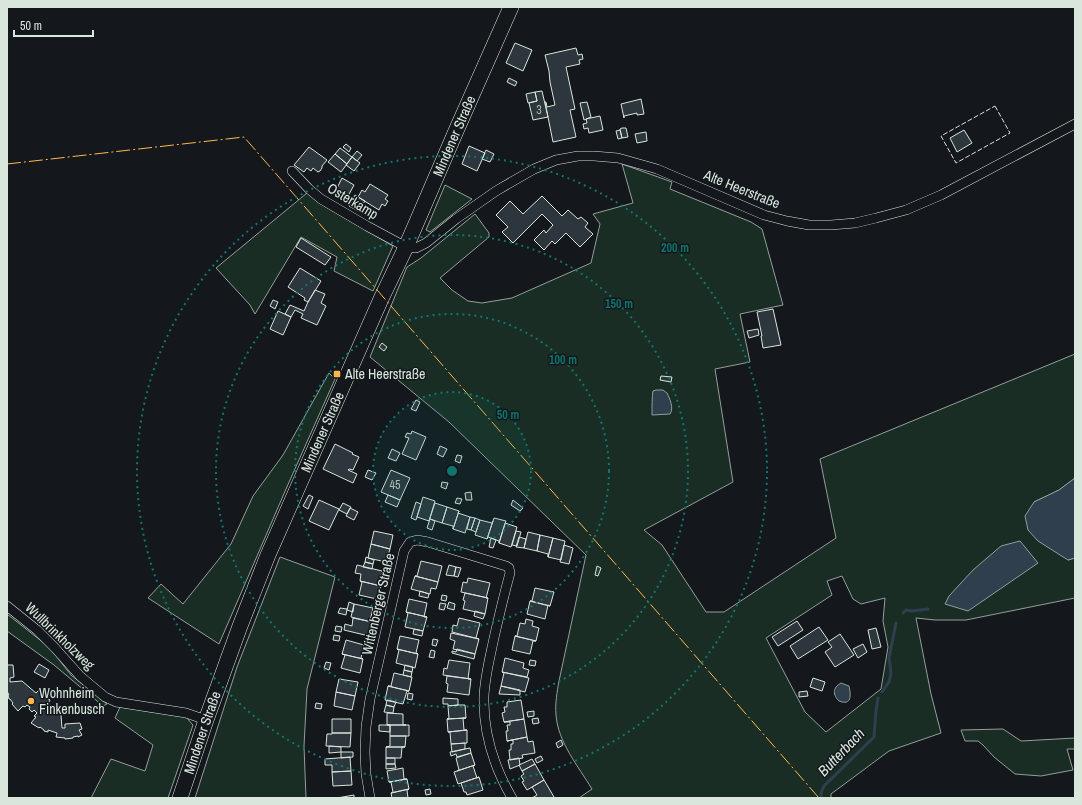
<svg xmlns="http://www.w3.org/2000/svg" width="1082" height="805" font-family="'Archivo Narrow',sans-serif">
	<rect width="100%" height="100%" fill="#14181c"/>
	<!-- green -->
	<path fill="#1a2d24" stroke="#939e99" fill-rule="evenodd" d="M622,164L672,182L670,189L751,222L762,229L783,305L740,314L750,362L715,369L733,482L644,530L662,545L706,612H724L836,538L820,459L1075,354V478L1059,490L1034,502L1068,560L1075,558V598L966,620H935L916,618L931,694L941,733L889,751L831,794V798H579L592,789C578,766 558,742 556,715C555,703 557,692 559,681L586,555L449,422L370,357L407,267L421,258L475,214L489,233V237L440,278L452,290L468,301L482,303L512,298L591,263L600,224L593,214L633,203ZM842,576L853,599L861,604L885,598L883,621L888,647L881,689L826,732L805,712L766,638L832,595L827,581Z
		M445,185L472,199L430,232L426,230Z
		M307,193L326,207L393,246L373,291L334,271L337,257L301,237L255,314L250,305L216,268Z
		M329,373L335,379L286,489L219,644L148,598L161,584L183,604L231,544L253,496L283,455Z
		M280,557L335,577L307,689L304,746L306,798H195L237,667Z
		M7,614L49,647L71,675L107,704L103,706L54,665L7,631Z
		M120,707L186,717L193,725L168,798H91L111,759L145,771L153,745L115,718Z
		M1003,729L1021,741L1075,738V749H1067L1073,770L1041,776L1015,774L994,757L983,745L978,741H965L961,730Z"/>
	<!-- water -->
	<path fill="#2f3f4d" stroke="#939e99" d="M656,390H663L667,393C670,399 674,408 670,414L652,415C652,410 652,395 653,391Z
		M1075,478V558L1068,560L1038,541L1028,530L1025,516L1034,502L1059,490Z
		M1020,541L1038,563L968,611L945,604L949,596L973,570L1001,546Z
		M841,683L849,686C851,695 852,706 839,701C833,695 832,688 841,683Z"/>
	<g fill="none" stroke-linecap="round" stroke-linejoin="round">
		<!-- stream -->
		<path stroke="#2f3f4d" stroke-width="3" d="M903,613L906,610L912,611L928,609
			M882,692L889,682L891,673L889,658L896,623
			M821,798V793L824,786L874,737L876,711L878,698"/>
	</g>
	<!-- building -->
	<path fill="#2c363c" stroke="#d8e6dc" d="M515,43L532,50L523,71L506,63Z
		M576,48L578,55L582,54L583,59L579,60L580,64L566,67L575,109L570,110L576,137L553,142L545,102H546L547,107L555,105L550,82L549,71L545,55Z
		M509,78L517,82L515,86L507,82Z
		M542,91L548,117L533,120L529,103L537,101L535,92Z
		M535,92L537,101L528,103L526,94Z
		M641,99L644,114L637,115V113L624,116V118L621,104Z
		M587,102L591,117L584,120L580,103Z
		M600,116L603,130L589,133L588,128L584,129L583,124L587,123L586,119Z
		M622,128H626L628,137L622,138L620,129Z
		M620,130L622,138L618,139L616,131Z
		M964,130L972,143L957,152L950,138Z
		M646,132L647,141L637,143L635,134Z
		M346,144L351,148L349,152L343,147Z
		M469,146L485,153L477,171L462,164Z
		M309,147L327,160L322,166V168L320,171L318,172L313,168L311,171L307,168L304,172L294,165Z
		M340,148L352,157L347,164L335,154Z
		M486,150L494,154L490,162L482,159Z
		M357,151L362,155L357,161L352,157Z
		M335,154L347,164L341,172L328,162Z
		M352,157L360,163L354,171L346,165Z
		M342,178L354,185L347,198L335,192Z
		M370,184L388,195L385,199L388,201L385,206L382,204L379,210L358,197L362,190L365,192Z
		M355,195L365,201L358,211L349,206Z
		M542,196L562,216L568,210L578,219L581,217L588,223L585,227L593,234L580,247L566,233L555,244L552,241L544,250L534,240L544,230L546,233L553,225L542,214L513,243L502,232L508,227L496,215L510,201L523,214Z
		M301,238L331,257L325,265L296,247Z
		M300,268L321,281L308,302L304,300L305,298L288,287Z
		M315,290L325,294L321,303L326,306L317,325L301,318L303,314L295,310L291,317L285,314L290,305L304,311L308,302Z
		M273,300L278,302L275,309L270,306Z
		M773,309L781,345L763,348L761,336H762L757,312Z
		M278,311L291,317L283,335L270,329Z
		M758,329L759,335L749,338L747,331Z
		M382,343L387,347L384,351L379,347Z
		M661,376L672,377L671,382L660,380Z
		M416,400L420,402L416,411L411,409Z
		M412,431L426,437L416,460L402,454L409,438L405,437L407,433L411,434Z
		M335,444L353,453L352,454L359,457L353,470L349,469L348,470L357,474L353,483L323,469Z
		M440,446L447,449L443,457L437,454Z
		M392,449L400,453L396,461L388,458Z
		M457,455L462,456L460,463L455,461Z
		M368,470L376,473L372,480L365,477Z
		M391,470L410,478L400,500L381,492Z
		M442,482L448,483L446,489L441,487Z
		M471,492L472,500H466L465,493Z
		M309,495L313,497L308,509L303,506Z
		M388,495L400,500L397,507L385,502Z
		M423,497L435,501L429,521L417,517Z
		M457,498L462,499L460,504L455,503Z
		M319,500L339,509L329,530L309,521Z
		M513,500L523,508L520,511L511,505Z
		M416,502L421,504L416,520L411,518Z
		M343,503L351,507L347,514L339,510Z
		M435,503L447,507L442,523L430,519L429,521Z
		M447,507L459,511L453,529V526L442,523Z
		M350,508L358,512L354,520L346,516Z
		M459,511L458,513L470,517L465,533L453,529Z
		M470,517L475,518L471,530L467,529Z
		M475,518L480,520L476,532L471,530Z
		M494,518L506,521L499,543V541L488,537L487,539Z
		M430,519L435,521L432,530L427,528Z
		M480,520L492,523L493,521L487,539L475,535Z
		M505,523L517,527L511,547L499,543Z
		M374,531L393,535L390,549L371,544Z
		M516,531L521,532L517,546L512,545Z
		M528,532L540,535L537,551L524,548Z
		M540,535L553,538L548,557V554L537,551Z
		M519,537L526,539L524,548L516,547Z
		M491,538L496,540L493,548L489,547Z
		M553,538L565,541L561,560L548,557Z
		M371,544L390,549L386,562L368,558Z
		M564,545L573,548L569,564L560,562Z
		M366,557L374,560L373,564L365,562Z
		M421,561L442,566L438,582L415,576H417Z
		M365,562L373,564L372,569L363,567Z
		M357,565L382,571L379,585L381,586L360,581L361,574L355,573Z
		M449,565L456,567L454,576L446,575Z
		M597,566L601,568L598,576L595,575Z
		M456,567L461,568L458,577L454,576Z
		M415,576L438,582L436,589L431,588L430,594L411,589Z
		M468,578L490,583L486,598H488L461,592L463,582L467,583Z
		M360,581L381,586L377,599L359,595L362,582Z
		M535,588L554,592L550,606L530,601H532Z
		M420,591L429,594L428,598L419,596Z
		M465,593L488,598L485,614L463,609L465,601L463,600Z
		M442,595L447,596L446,601L441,600Z
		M409,599L427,603L424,617H427L406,612Z
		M530,601L550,606L548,605L545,619L527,614Z
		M349,602L354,604L353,612L347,610Z
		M449,602L455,604L454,610L447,608Z
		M440,603L446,604L444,610L439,609Z
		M354,604L373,608L370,621L372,622L351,617Z
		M340,608L347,609L346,615L338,613Z
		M475,611L485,614L483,619L474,616Z
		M406,612L427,617L423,631L405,627L408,613Z
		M353,618L372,622L369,636L344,630L345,624L352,626Z
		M459,618L480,623L476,638L479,639L452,632L453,625L457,626Z
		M526,619L533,621L532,626L539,628L536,641L515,636H517L520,623L525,624Z
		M797,621L803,630L778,646L772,637Z
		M336,626L342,627L341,632L335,631Z
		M819,627L828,640L798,659L790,646Z
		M876,628L881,647L872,649L868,630Z
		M414,629L423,631L422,636L413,634Z
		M451,633L479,639L475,654L453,649L455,641L450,639Z
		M840,634L854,655L835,667L825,652L832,647L828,642Z
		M334,635L340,636L339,641L333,640Z
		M400,636L419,640L416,653L418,654L397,649Z
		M515,636L536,641H533L530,654L512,650Z
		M433,639L438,640L436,646L432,645Z
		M346,640L364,645L361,658L363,659L342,654Z
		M863,644L867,652L858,658L853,649Z
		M397,649L418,654L415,668L396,663L399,650Z
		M457,649L475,654L474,659L452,653V651L456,652Z
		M431,650L435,651L434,658L429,657Z
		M342,654L363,659L360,673L341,668L345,655Z
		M505,658L524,663L523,668L529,670L527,677L502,672Z
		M449,660L470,663L468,679H471L443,675L444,668L447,669Z
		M530,660L536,661L535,666L529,665Z
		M326,662L331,663L329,670L324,668Z
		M39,664L49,670L45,678L34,672Z
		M7,665H13L14,677L10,678V682L22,681L36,693L39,690L42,695L50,700L48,704L61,715L62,728H65V724L80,723L82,729L79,730L82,735L78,737V736L73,737V738L65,739V738L56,737L57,733L48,730V732L44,731V730L40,727L39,728L31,723L36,717L34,716L37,713L34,710L32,712L29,709L30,707L27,705L25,707L23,706L18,711L12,704L13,703L10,699H9L8,695H9L7,691Z
		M405,665L413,667L412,672L404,670Z
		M404,670L412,672L411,677L403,675Z
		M502,672L529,678L525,692L501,686L504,673Z
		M394,673L412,677L409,691L388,686H391Z
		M447,676L471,679L469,695L447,692L448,684L446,683Z
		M813,678L825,682L822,691L810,687Z
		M339,679L358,682L355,696L336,692Z
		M388,686L409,691H407L403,704L385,700Z
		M501,686L520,690V695L499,694Z
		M807,691L808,696L799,697V692Z
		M336,692L355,696L352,710L334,706Z
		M408,693L413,694L412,700L407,699Z
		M443,698L458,699V705L448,706V704H443Z
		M387,700L396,702L394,707L386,705Z
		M521,700L524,719L504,722L502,713L505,712L504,707H507V702Z
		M316,703L322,704L321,709L315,708Z
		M386,705L394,707L393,713L384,712Z
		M458,705H465L466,718L447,719H449L448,706Z
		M534,711V716L528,717L527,712Z
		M387,713L403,714V725H406H387Z
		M463,718L464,730H467L448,732L447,719L466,718Z
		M538,718L539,723L533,724L532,719Z
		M332,719H351V733H332Z
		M524,719L527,737L507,741L506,731H508L507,725H510V722H504Z
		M379,725H390V732L379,731Z
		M387,725H409V736H390V725Z
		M467,730V743L451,744L450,732H448Z
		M332,733H351L350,747L326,746L327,734H332Z
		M390,736H406L405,747H386L390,746Z
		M527,737L528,742L533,741L535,753L522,755L523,758L510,760L509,750H511V744H513V740L507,741Z
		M561,740L563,745L558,748L556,743Z
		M465,743V749L452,752L451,744Z
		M329,746L341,747V752L329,753Z
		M386,747H405H402L401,758H386Z
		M470,748L471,753L457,757L456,754L451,756L450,752Z
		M341,752H353V757L341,758Z
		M471,753L475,765L457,771L459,770L456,758Z
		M541,756L543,760L537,763L535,759Z
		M350,757L351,771L332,772V765H325V759Z
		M386,758H395V764H386Z
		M519,758L520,765L510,769L508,760Z
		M532,759L535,764L522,771L519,765Z
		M386,764H395L396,768L386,769Z
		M535,764L544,780L527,790L522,782L524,781L521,776L524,774L522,771Z
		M475,765L473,766L477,778L479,777L458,784L454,772Z
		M403,768L404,779H407L389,782L387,771Z
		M351,771L352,785L333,786L332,772Z
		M479,777L483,790L467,795L466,792H464L461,783Z
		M407,779L409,789L391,793L393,792L391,782H389Z
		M544,780L554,797L552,798H532L537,795L532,787Z
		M409,789L407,790L408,798H392L391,793Z
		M430,789L431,794L426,795L425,790Z
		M354,795V798H337Z"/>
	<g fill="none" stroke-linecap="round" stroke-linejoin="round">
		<defs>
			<path id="minor" d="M292,171L309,189L321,199L367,226L406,247L416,248L426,243L456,219L496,191L534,169L556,160L578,156H594L618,158L657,169L764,215L787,221L809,225H831L855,223L876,218L906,210L941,195L1075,124
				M7,606L37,630L55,648L80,676L105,697L116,702L186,713L206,720
				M370,798L366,774L365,752L366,727L370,699L404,551L410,542L417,540L428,542L506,566L509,568L510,573C504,595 499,616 494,638C490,657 485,676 484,696C483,732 494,767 512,798"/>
			<g id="primary">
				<path id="s1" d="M180,798L206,720L240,626L268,555L381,299L406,247L456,131L511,7"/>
			</g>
		</defs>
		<!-- minor casing -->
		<use href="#minor" stroke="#d8e6dc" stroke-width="10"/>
		<!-- primary casing -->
		<use href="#primary" stroke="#d8e6dc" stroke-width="16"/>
		<!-- minor -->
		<use href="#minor" stroke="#14181c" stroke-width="9"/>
		<!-- primary -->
		<use href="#primary" stroke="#14181c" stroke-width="15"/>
		<!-- fence -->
		<path stroke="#d8e6dc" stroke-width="1" stroke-dasharray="5 2" stroke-linecap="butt" d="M995,106L1010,133L956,163L941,136Z"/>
		<!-- power -->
		<path stroke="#ffb74d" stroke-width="1" stroke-dasharray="14 3 2 3" stroke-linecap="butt" d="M7,164L244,137L819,798"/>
	</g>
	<!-- distance rings -->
	<circle cx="452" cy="471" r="79" fill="#0f766e" fill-opacity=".12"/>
	<g fill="none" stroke="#0f766e" stroke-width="2" stroke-dasharray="2 4">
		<circle cx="452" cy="471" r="79"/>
		<circle cx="452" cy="471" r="157"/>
		<circle cx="452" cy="471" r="236"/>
		<circle cx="452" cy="471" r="315"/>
	</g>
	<!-- markers -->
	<g fill="#ffb74d" stroke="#14181c" stroke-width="1.5">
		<rect x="333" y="370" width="8" height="8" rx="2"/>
		<circle cx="31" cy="701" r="4"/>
	</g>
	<g text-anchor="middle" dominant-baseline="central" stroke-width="3" stroke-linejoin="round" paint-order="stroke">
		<!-- number labels -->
		<g font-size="12" fill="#adbab4">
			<text x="539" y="110">3</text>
			<text x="395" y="485">45</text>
		</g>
		<!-- street labels -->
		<g font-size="14" fill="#d8e6dc" stroke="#14181c">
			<text stroke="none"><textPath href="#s1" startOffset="717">Mindener Straße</textPath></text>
			<text transform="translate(742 189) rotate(22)">Alte Heerstraße</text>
			<text transform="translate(353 201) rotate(31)">Osterkamp</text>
			<text stroke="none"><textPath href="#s1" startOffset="393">Mindener Straße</textPath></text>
			<text transform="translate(378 604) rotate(-77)">Wittenberger Straße</text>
			<text transform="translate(60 636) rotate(44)">Wullbrinkholzweg</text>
			<text stroke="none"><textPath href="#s1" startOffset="69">Mindener Straße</textPath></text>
		</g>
		<!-- poi labels -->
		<g font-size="14" fill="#d8e6dc" stroke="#14181c" text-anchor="start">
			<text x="345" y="374">Alte Heerstraße</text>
			<text x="39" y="693">Wohnheim<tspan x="39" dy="16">Finkenbusch</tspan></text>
		</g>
		<!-- water labels -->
		<g font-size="15" font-style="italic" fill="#d8e6dc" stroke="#14181c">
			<text transform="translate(841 752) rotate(-46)">Butterbach</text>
		</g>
	</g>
	<circle cx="452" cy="471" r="6" fill="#0f766e" stroke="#14181c" stroke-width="2"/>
	<g font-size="12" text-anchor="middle" font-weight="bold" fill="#0f766e" stroke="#14181c" stroke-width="3" stroke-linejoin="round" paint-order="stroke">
		<text x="675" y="252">200 m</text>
		<text x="619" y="308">150 m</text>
		<text x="563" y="364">100 m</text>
		<text x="508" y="419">50 m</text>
	</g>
	<!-- border -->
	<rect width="1082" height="805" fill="none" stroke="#d8e6dc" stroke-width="16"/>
	<!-- scale -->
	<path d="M14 30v6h79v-6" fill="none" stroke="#d8e6dc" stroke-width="2"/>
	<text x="20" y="30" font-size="12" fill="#d8e6dc" stroke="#14181c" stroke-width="3" paint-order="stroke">50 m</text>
</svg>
